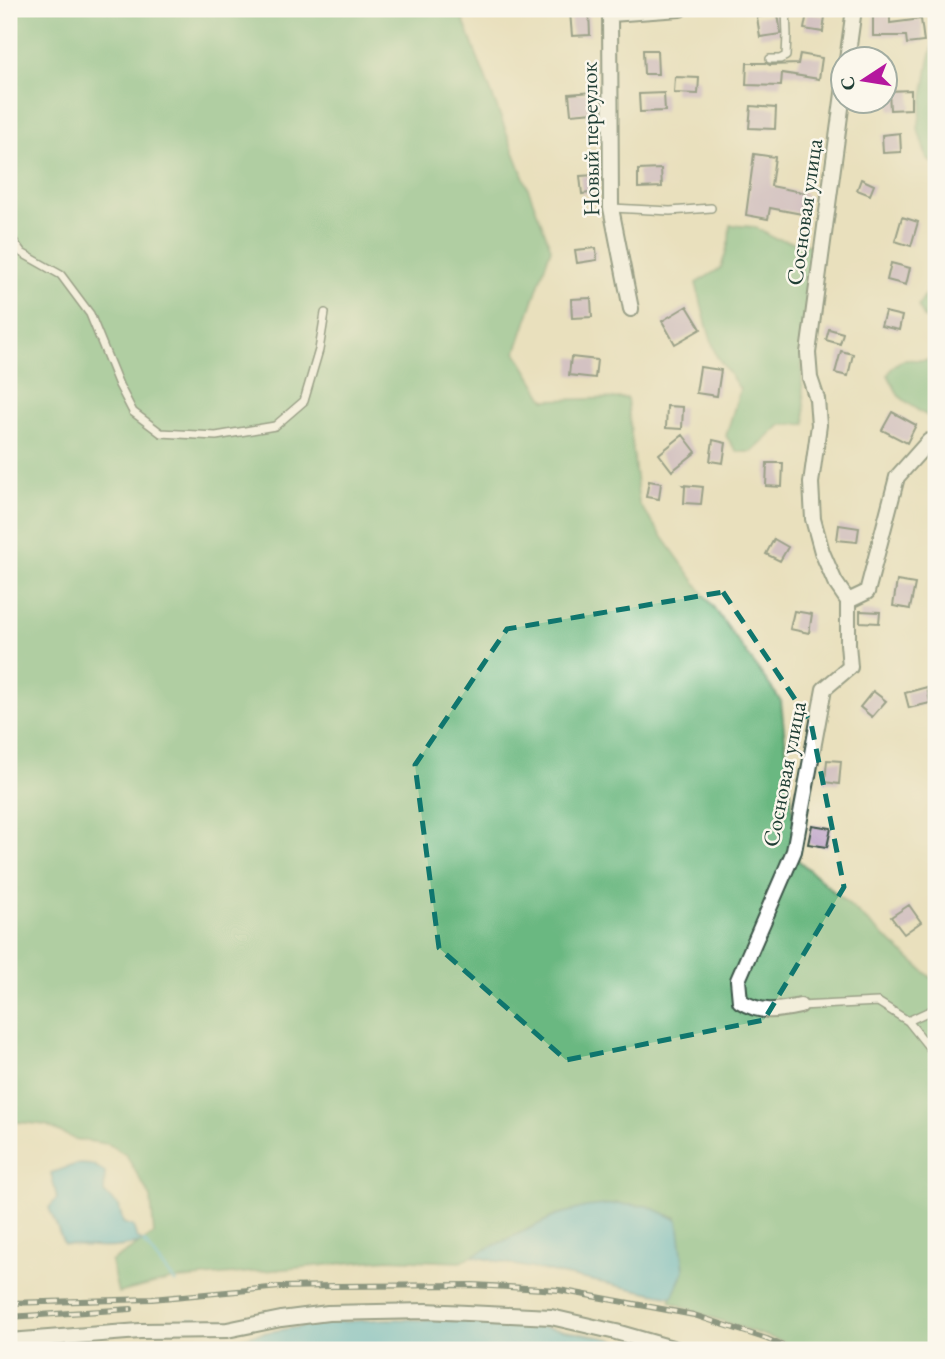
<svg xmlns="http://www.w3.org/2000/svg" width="945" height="1359" font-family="'EB Garamond',serif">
	<rect width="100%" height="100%" fill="#fbf7ec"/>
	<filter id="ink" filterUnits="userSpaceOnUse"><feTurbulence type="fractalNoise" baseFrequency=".0143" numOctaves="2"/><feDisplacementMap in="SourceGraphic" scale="14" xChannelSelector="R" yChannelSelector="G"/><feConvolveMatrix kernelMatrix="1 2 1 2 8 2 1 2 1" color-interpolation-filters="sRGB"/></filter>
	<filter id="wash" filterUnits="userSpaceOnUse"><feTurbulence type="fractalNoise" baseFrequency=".00686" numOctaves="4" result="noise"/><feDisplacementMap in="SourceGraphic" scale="28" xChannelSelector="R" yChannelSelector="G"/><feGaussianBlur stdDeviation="1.57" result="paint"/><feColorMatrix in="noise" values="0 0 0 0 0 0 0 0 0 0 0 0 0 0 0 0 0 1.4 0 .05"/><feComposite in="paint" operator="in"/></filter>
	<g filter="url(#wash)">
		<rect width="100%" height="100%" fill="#e9e0bd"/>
		<!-- forest -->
		<path fill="#6ab881" stroke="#447a5a" stroke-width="2" d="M9,9H459L551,248L516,352L545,400L627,398L639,504L781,701L798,860L936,982V1350H807L701,1314L670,1301L684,1270L676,1217L617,1203L559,1214L460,1262L388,1259L170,1280L118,1293L111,1262L154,1234L151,1198L126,1155L108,1144L74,1139L46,1125L9,1121Z
			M936,35V166L927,159L918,129L929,61Z
			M730,225L755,227L774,238L818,247L802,348V383L806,424L781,425L752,452H737L726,436L740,389L716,355L707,326L696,283L721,268L729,241Z
			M936,273V328L924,317L918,306L932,284V275Z
			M936,357V420L920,412L899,396L888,375C890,371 892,367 895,365C907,354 924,365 936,357Z
			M216,1342L215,1350H9V1349Z"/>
		<!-- water -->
		<path fill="#54b9d2" stroke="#3a7b83" stroke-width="2" d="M77,1164L93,1165L105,1172L104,1193L119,1206L123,1223L133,1226L137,1238L144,1242C114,1250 94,1248 64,1244L49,1208L57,1198L51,1173Z
			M614,1204L648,1206L678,1220L684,1270L672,1297L472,1256L560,1214L586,1207Z
			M388,1319L464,1321L543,1327L612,1339L641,1350H223L226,1342L256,1334L323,1323Z"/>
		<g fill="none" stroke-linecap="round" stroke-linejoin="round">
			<!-- stream -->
			<path stroke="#54b9d2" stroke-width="3.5" d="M144,1242L175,1282
				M189,1319L232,1322"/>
		</g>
		<g id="blocks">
			<!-- building -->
			<path fill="#b99ec7" d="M589,10L590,35L572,36L570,12Z
				M873,11H890V23L921,19L924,42L907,44L906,36H873Z
				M807,13L825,16L823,32L804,29Z
				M778,14L781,34L760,37L757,17Z
				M643,50H657L658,74H644Z
				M800,54L822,58L819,79L782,73L781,86L746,85L747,63H766L770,65L798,64Z
				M675,77L699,78L698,94L674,93Z
				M911,90V109L890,110L889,91Z
				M592,92L594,112L571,114L569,94Z
				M664,93L665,111L640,112L639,94Z
				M751,106L776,108L775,129L749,128Z
				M900,133L901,152L883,153L882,135Z
				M754,154L775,157L771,186L806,193L802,214L770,208L768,219L746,215Z
				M661,169L662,187L638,188V170Z
				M595,175L597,192L582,194L580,176Z
				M861,179L874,185L870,195L857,190Z
				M902,217L918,222L911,246L895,241Z
				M596,248L597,260L577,263L575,250Z
				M891,263L910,268L906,285L887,280Z
				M591,298L592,317L572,318L571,299Z
				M687,306L701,329L675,344L662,321Z
				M885,312L902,316L899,330L881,326Z
				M829,329L843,333L840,344L826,340Z
				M841,351L853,354L848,376L835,373Z
				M571,357L597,360L595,378L569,375Z
				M700,367L721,370L717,396L696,393Z
				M667,406L683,407L682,429L666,428Z
				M892,412L916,425L907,443L882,430Z
				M683,435L696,452L672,471L659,454Z
				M713,440L726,443L723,463L710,461Z
				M767,463H783L782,487L766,486Z
				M649,481L661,483L659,499L646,497Z
				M683,485L703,487L701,504L684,503L685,487Z
				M839,525L859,528L857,542L837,540Z
				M774,539L788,547L780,561L766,554Z
				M897,581L915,584L910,609L893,606Z
				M794,611L812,614L809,633L790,629Z
				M860,611L880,612L879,623L860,622Z
				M927,687L930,703L909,708L905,693Z
				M873,691L886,701L872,717L860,707Z
				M827,760L841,761L839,784L825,782Z
				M812,825L831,828L827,847L808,844Z
				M909,905L921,922L904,934L891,917Z"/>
		</g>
	</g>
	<g filter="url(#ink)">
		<use href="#blocks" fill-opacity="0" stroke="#3d5549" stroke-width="2"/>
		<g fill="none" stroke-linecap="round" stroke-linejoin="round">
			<defs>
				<path id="lane" d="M770,59H780L786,56L787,35L786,9
					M612,208L670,211L711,208
					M9,235L22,253L61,275L90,314L119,385L133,412L161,433L216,436L275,426L304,401L319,350L325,313
					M800,1006L878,1002L908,1021L936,1056
					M908,1021L936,1008"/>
				<path id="street" d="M610,9L611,208L631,309
					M611,14L680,9
					M847,60L854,9
					M848,601L867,592L897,477L929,441L936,442
					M800,1006C777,1011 761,1014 740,1001L738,980L794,851L824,689L850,667L848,644V601L835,582L822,552L813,519L811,483L819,425L817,399L810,378L808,353L844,86
					M9,1341L140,1331L227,1330L281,1319L328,1313L426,1311L551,1317L616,1332L679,1350"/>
			</defs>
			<!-- lane casing -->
			<use href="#lane" stroke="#3d5549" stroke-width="10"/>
			<!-- street casing -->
			<use href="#street" stroke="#3d5549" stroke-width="18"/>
			<!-- lane -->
			<use href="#lane" stroke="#fff" stroke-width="7"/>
			<!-- street -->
			<use href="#street" stroke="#fff" stroke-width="14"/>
			<defs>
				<path id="rail" d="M9,1303L152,1299L280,1287L334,1286L473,1285L559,1290L694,1315L767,1339L792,1350
					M9,1317L131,1309"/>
			</defs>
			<!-- rail casing -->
			<use href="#rail" stroke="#1f3d34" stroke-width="6"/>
			<!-- rail -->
			<use href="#rail" stroke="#fbf7ec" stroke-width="3.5" stroke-dasharray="10" stroke-linecap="butt"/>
		</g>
	</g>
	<!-- marked area -->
	<path d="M0 0H945V1359H0ZM723,592L811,723L844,887L764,1020L566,1060L439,948L415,765L507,629Z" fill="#e9e0bd" fill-opacity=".55" fill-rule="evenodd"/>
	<path fill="none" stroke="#0f766e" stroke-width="5" stroke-dasharray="14 9" stroke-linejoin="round" d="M723,592L811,723L844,887L764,1020L566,1060L439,948L415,765L507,629Z"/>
	<g text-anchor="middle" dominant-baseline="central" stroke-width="5" stroke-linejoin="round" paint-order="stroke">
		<!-- street labels -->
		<g font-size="23" fill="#1f3d34" stroke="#fbf7ec">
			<text transform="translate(590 139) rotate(-91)">Новый переулок</text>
			<text transform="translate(804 212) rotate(-82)">Сосновая улица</text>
			<text transform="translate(784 774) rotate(-79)">Сосновая улица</text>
		</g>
	</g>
	<!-- margin -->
	<rect width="945" height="1359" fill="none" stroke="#fbf7ec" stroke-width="35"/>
	<!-- north arrow -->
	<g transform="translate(864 80) rotate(258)"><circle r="33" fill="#fbf7ec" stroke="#a3ada2" stroke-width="2"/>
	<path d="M0-5L12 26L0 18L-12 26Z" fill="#b5179e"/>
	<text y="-10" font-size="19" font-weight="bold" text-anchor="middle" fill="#1f3d34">С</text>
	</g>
</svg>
